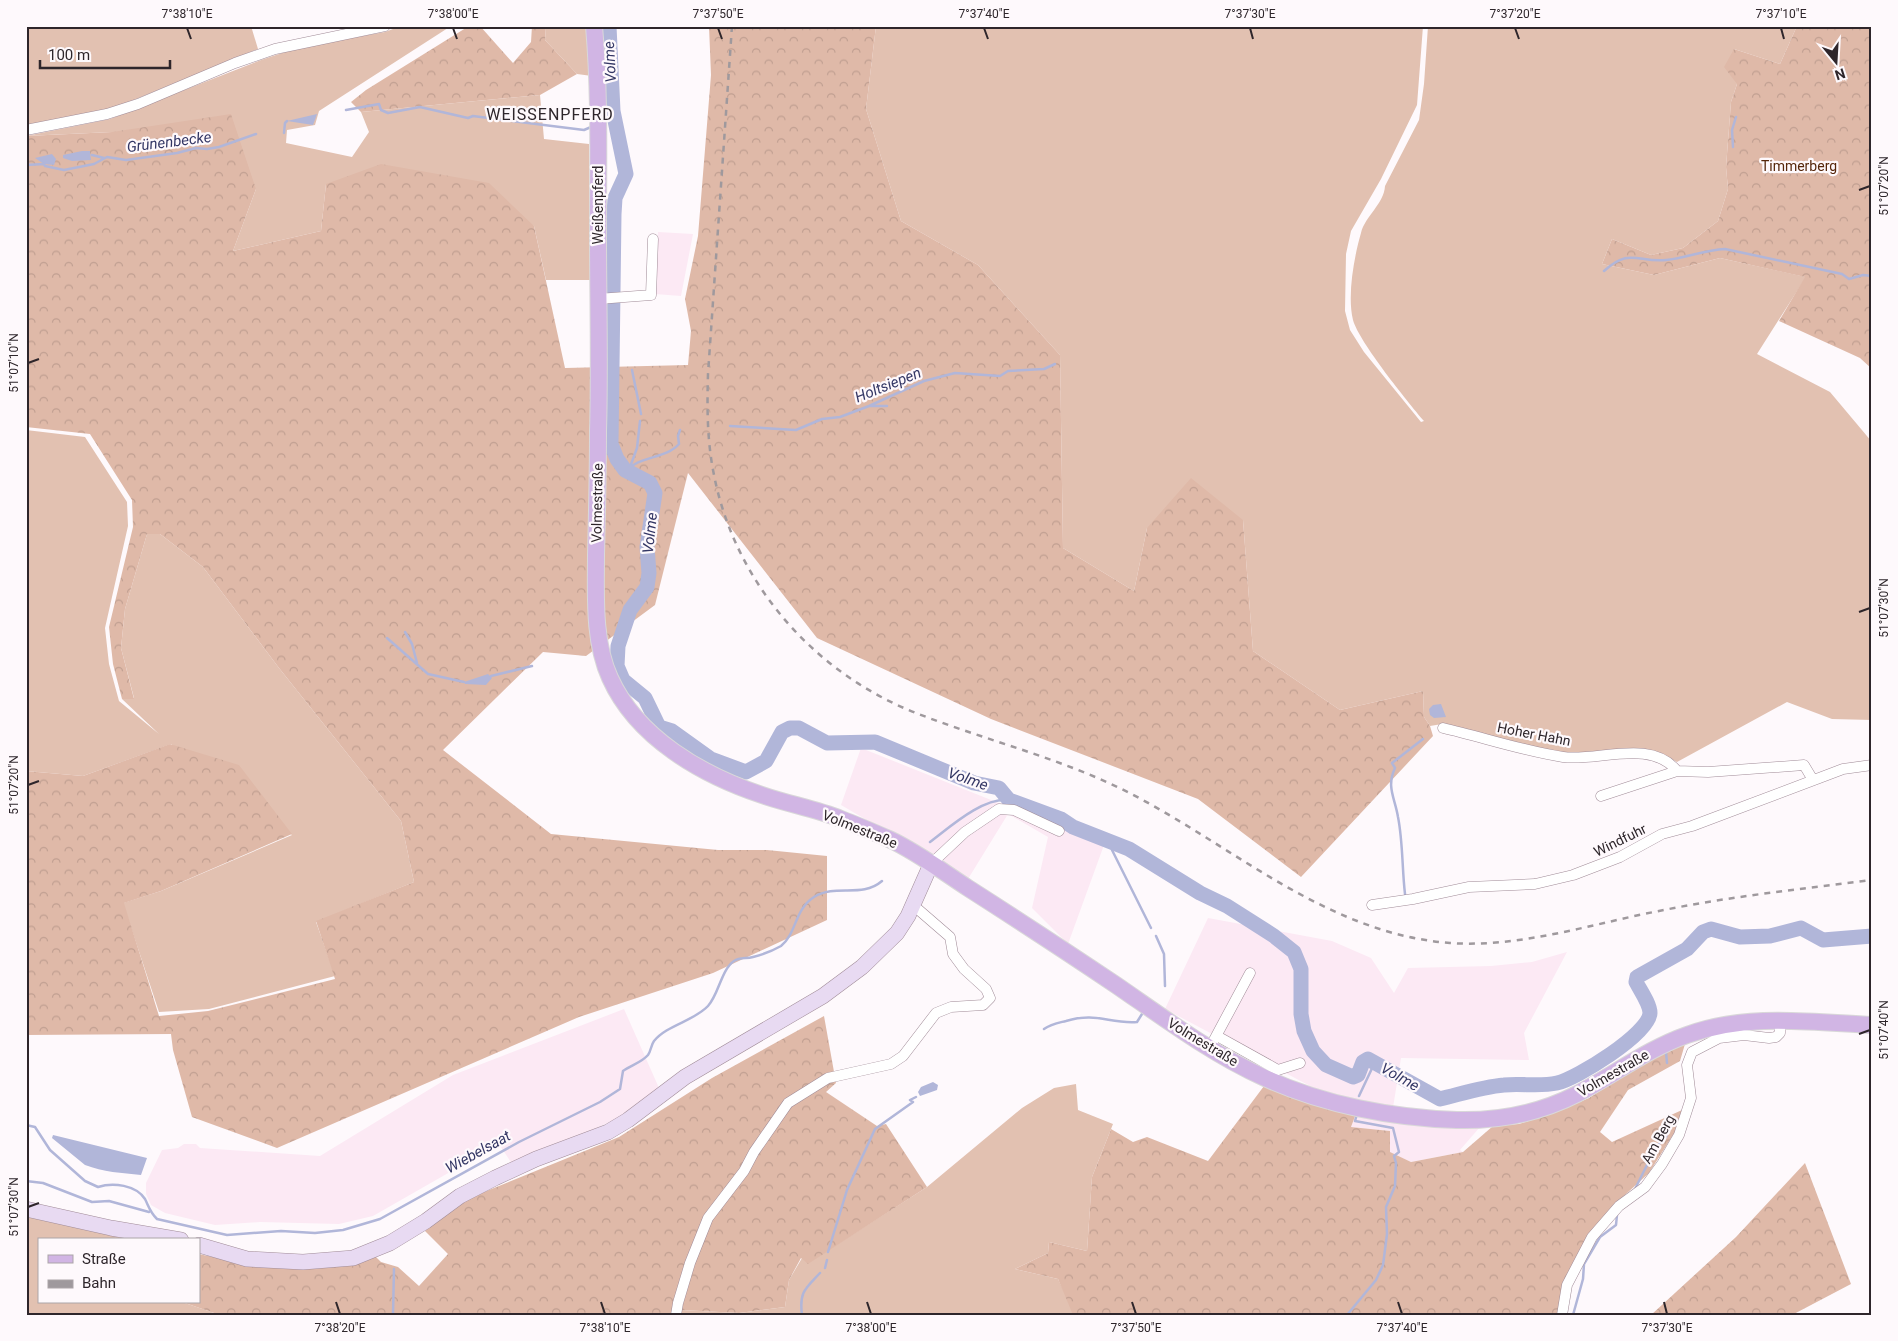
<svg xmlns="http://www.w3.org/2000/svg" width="1898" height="1341" font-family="Roboto,sans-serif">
	<defs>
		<pattern id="forest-crowns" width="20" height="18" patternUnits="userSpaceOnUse" patternTransform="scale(1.25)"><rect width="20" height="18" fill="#dfb9a8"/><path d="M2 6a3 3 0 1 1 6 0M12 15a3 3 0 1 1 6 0" fill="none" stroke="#c09f91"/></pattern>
	</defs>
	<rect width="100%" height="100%" fill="#fef9fc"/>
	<!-- built -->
	<path fill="#fce9f4" d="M658,232L693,234L681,296L655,294Z
		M861,748L1104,845L1068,944L1032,908L1048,837L1008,814L968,879L841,805Z
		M1208,918L1332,941L1371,958L1394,993L1408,968L1491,966L1532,962L1567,952L1524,1033L1529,1060L1401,1058L1391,1120L1480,1127L1460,1150L1463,1152L1411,1162L1389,1152L1390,1131L1351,1127L1357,1111L1165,1009Z
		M624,1009L659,1088L616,1119L514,1167L499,1144L373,1216L339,1224L260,1222L215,1225L165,1213L151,1205L146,1194V1183L162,1150L178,1148L184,1144H196L200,1148L320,1156L453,1075Z"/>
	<!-- grass -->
	<path fill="#e2c1b1" d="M26,26H251L258,49L107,111L26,127Z
		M401,26H451L319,111L315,125L287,130L286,143L352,157L369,132L361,112L540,95L544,139L589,144L590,280H546L534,226L326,184L321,231L233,251L256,189L112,132L26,136L110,119L261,60L300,47L385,32Z
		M546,26H587L592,76L577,74L545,40Z
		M876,26H1423L1417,105L1381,179L1351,231L1346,254L1345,311L1350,330L1364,352L1421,422L1424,421C1408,402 1359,342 1353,320C1347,296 1354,257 1361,233C1365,216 1384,204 1385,186L1419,120L1424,84L1428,26H1797L1780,64L1734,49L1737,84L1731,102L1726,167L1728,189L1718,221L1683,248L1651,255L1612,239L1602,264L1654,275L1720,258L1806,277L1757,354L1830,392L1872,442V720L1832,719L1787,702L1677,762L1660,753L1557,752L1442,724L1430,726L1424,717L1423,691L1340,710L1253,651L1243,520L1147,528L1134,591L1063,548L1060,355L978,265L901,221L866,109Z
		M26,430L85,437L127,502L128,526L105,628L109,664L119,701L159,734L122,699L134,698L121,648L125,609L147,534H160L203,567L279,668L401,821L414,882L316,922L335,976L209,1009L159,1012L123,903L161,891L292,835L171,744L83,776L26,771Z
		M1076,1084L1078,1110L1113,1124L1092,1177L1087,1251L1049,1242L1048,1253L1015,1269L1058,1279L1075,1314L681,1315V1310L739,1313L785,1307L789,1280L802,1258L808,1263L927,1187L1022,1108L1054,1088Z
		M26,1213L122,1237L124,1240H39V1302H182L220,1315H26Z"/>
	<!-- forest -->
	<path fill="url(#forest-crowns)" d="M469,26H480L513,63L531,42L532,26H546L545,40L577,74L540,95L361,112L351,102L366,90Z
		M709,26H876L866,109L901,221L978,265L1060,355L1063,548L1134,591L1147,528L1191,478L1243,520L1253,651L1340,710L1423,691L1424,717L1430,726L1433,736L1301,877L1198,799L991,719L817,638L688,473L655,605L586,656L543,652L443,750L551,834L718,850H767L827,856V920L713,973L579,1017L277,1148L192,1117L173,1050L171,1034L26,1035V771L83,776L170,744L239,765L292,834L161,891L124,903L159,1016L208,1011L335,979L316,921L414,882L401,821L279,668L203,567L160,534H147L125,609L121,648L134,699H122L113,664L109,627L133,527L132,500L90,434L26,427V136L112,132L231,114L256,189L233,251L321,231L326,184L381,164L489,183L534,226L565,368L688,365L691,331L685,299L698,236L711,75Z
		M1797,26H1872V369L1860,358L1779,321L1805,277L1720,258L1654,275L1602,264L1612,239L1651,255L1683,248L1718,221L1728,189L1726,167L1731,102L1737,84L1724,67L1734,49L1780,64Z
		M824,1016L836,1083L826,1092L877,1126L886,1124L927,1187L808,1264L801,1258L789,1280L785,1307L739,1313L681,1310L668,1315H220L182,1302H199V1254C249,1265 327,1279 375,1256L381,1262L398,1267L419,1286L448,1254L425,1231L457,1203L619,1137L712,1078Z
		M1685,1044L1680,1061L1628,1090L1600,1132L1612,1142L1682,1110L1678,1127L1649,1173L1614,1205L1590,1236L1559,1315H1073L1058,1279L1015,1269L1048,1253L1049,1242L1087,1251L1092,1177L1111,1129L1133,1142L1147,1137L1208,1161L1264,1086L1357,1111L1351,1127L1390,1131V1152L1411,1162L1463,1152L1493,1126L1519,1124L1553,1113L1589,1098L1645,1062Z
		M1805,1163L1851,1284L1792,1315H1651L1736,1237Z"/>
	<!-- water -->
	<path fill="#b1b6d9" d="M317,114L313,125L287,121Z
		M82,151H90L91,160L72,161L63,158V155Z
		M52,154L56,159L54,165L44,164L35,158Z
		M488,674L492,678L486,685L465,684L464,682Z
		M1441,704L1446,717L1434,718L1430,715L1429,709L1433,705Z
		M933,1082L938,1085L937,1090L920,1096L918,1092L921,1087Z
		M53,1135L147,1158L141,1175C122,1173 103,1172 85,1165L52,1138Z"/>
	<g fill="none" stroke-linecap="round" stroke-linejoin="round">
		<!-- stream -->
		<path stroke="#b1b6d9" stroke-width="2.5" d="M346,110L379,104L381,110L388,113L420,107L468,118L473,116L584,130L591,127
			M614,131L618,130
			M284,133L285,123L287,121
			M1733,147L1732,130L1736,117
			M92,155L104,158
			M26,165L44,164L45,166L64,170L94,164L107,157L126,160L177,153L196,148L207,149L219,147L256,134
			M1604,271C1630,247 1638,263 1666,260C1686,258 1704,250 1725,249L1842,274L1849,279L1863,275L1872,276
			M632,370L641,414
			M869,406H887
			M730,426L796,430L822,419L840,417L869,406L924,381L955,373L1000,376L1008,371L1044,369L1055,364
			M630,467L637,448L640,421
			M627,471C638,456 666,459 679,444L678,436L680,430
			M405,632L412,644L417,663
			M387,638L428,674L464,682
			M491,676L532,666
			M930,842C950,827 983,797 1009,800
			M1112,842V850L1151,928
			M1405,894C1402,869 1403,842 1398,817C1395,798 1386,787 1395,768L1392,763L1423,739
			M1156,936L1164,954L1165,986
			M1044,1029C1051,1024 1058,1023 1066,1021C1097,1012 1109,1024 1137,1022L1142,1014
			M1666,1052L1667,1063
			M1359,1096L1375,1062
			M26,1125L35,1127L50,1150L85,1181L98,1187C113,1182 136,1185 145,1199C149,1207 150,1212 157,1219L227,1235L281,1231L315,1233L343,1230L380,1219L519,1142L600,1102L620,1089L623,1071C631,1065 641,1063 648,1055C651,1051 651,1045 654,1041C667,1025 694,1021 708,1006C719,994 721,970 734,961C740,957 746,959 753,957C761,955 774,950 781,946C797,933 794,910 814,897C837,883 861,899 882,881
			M26,1181L43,1183L92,1202L109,1201L149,1212
			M1635,1189L1656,1147L1666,1137L1670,1124
			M828,1252L847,1190L875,1129L913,1102L910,1100L916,1097
			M825,1268L827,1260
			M393,1315L394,1269
			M802,1315C799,1292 805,1289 820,1273
			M1347,1315L1376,1280L1383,1265L1387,1234L1386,1207L1395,1186L1396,1163L1394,1156L1399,1152L1393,1128L1355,1121L1357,1114
			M1573,1315L1583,1279L1584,1264L1600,1237L1616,1225L1617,1215"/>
		<!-- river -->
		<path stroke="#b1b6d9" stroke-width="15" d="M609,26L613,111L626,174L615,198L614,214L611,444L617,459L625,470L650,483L655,493L647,547L649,573L647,587L630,610L618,646L617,666L623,680L645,698L659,727L672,731L711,759L746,772L766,761L782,732L790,728H799L827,743L875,742L974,783L999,788L1009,800L1061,819L1073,827L1129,849L1200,893L1227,906L1274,936L1294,952L1301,969V1014L1304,1031L1313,1051L1326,1065L1353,1077L1358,1075L1363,1062L1368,1059L1440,1099C1461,1094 1482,1087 1504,1085C1521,1083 1539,1087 1557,1083C1576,1079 1649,1034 1650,1013C1650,1004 1640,990 1636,982L1637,977L1687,949L1703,932L1711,929L1740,937L1770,936L1801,928L1823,940L1872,936"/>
		<defs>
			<path id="street" d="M26,130L107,114L138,104L235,63L275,49L385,26
				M598,299L651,295L653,239
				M1443,728C1482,737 1523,751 1563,757C1597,762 1651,738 1677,771L1708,772L1804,765L1813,780
				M1601,796L1677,771
				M931,864L965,832L999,809L1014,810L1059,831
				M1372,905L1413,899L1469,887L1535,884L1573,875L1620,857L1662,834L1692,826L1843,769L1872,765
				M1217,1036L1278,1070L1300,1063
				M1214,1040L1250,973
				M676,1315L678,1303L690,1263L708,1218L744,1171L754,1152L788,1103L828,1078L891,1064L903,1056L936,1013L951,1007L983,1005L990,998L986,989L964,969L953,954L950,937L913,905
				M1562,1315L1567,1285L1592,1237L1619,1206L1645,1187L1662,1164L1679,1135L1691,1098L1687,1065L1692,1052L1719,1038L1744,1035L1769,1038L1776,1037L1780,1033V1021"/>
			<path id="secondary" d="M26,1209L111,1228L181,1240
				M199,1245L247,1259L303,1262L353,1258L390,1243L426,1221L460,1196L495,1178L536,1159L608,1132L628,1120L685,1077L823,996L862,967L897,933L908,916L931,864"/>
			<path id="primary" d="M594,26C600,95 598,165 598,234C598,299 600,365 598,431C598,472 597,514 596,555C596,595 593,641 610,678C637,738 702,775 762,795C788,804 816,809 841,819C857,825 873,832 889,839C917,852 942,871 968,888C1018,920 1067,952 1116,985C1164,1018 1212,1054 1265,1078C1324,1105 1393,1118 1457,1120C1499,1121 1540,1113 1577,1094C1614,1075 1647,1049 1687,1035C1746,1013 1810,1022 1872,1025"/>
		</defs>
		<!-- street casing -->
		<use href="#street" stroke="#a18c98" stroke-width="11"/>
		<!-- secondary casing -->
		<use href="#secondary" stroke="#a18c98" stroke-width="16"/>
		<!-- primary casing -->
		<use href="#primary" stroke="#d9d8d9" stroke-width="18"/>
		<!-- street -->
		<use href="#street" stroke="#fff" stroke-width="10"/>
		<!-- secondary -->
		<use href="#secondary" stroke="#e8daf2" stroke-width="15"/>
		<!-- primary -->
		<use href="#primary" stroke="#d1b5e4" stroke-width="16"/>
		<!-- rail -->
		<path stroke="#9f999d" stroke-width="2.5" stroke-dasharray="6 6" stroke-linecap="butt" d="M732,26L708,374C707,408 707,441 714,475C735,583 814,673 916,713C990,742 1069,760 1139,798C1240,852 1331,934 1450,943C1522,948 1594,923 1664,910C1733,896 1802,889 1872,880"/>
	</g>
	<!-- ticks -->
	<path fill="none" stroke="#2e262b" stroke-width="2" d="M187,28L191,39M453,28L457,39M718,28L722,39M984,28L988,39M1250,28L1253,39M1515,28L1519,39M1781,28L1784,39M1859,190L1870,186M28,363L39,359M1859,612L1870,608M28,785L39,781M1859,1034L1870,1030M28,1207L39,1203M336,1302L340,1314M601,1302L605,1314M867,1302L871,1314M1132,1302L1136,1314M1398,1302L1402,1314M1664,1302L1667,1314"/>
	<g text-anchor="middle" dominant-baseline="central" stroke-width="4.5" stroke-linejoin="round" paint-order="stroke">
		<!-- park labels -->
		<g font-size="14" fill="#56270b" stroke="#fef9fc">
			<text x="1799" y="166">Timmerberg</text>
		</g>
		<!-- street labels -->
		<g font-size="14" fill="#2e262b" stroke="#fef9fc">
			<text transform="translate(598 205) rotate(-90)">Weißenpferd</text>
			<text transform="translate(597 503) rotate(-89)">Volmestraße</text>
			<text transform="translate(1534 734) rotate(11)">Hoher Hahn</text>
			<text transform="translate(860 829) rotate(22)">Volmestraße</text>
			<text transform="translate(1620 840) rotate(-26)">Windfuhr</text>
			<text transform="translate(1203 1042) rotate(31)">Volmestraße</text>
			<text transform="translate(1613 1073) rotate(-30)">Volmestraße</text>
			<text transform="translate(1658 1139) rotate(-61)">Am Berg</text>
		</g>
		<!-- water labels -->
		<g font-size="15" font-style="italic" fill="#333664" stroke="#fef9fc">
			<text transform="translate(610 62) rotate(-93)">Volme</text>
			<text transform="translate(169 142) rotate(-7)">Grünenbecke</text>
			<text transform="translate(888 385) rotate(-22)">Holtsiepen</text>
			<text transform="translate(650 533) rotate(-84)">Volme</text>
			<text transform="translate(968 779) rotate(19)">Volme</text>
			<text transform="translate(1400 1077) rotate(29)">Volme</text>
			<text transform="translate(478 1152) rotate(-29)">Wiebelsaat</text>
		</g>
		<!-- quarter labels -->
		<g font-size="16" letter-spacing="1" fill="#2e262b" stroke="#fef9fc">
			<text x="550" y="114">WEISSENPFERD</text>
		</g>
	</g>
	<!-- border -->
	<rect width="1898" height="1341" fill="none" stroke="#fef9fc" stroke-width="55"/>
	<!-- legend -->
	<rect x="38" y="1238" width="162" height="65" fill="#fef9fc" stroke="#aba5a8"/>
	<rect x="48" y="1255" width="25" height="8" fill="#d1b5e4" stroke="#aba5a8"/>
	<text x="82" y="1264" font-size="15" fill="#2e262b">Straße</text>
	<rect x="48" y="1280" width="25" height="8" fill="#9f999d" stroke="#aba5a8"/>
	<text x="82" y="1288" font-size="15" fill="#2e262b">Bahn</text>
	<!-- north arrow -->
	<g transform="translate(1836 62) rotate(162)" stroke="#fef9fc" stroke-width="4" paint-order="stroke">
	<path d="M0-4L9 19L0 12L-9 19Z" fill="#2e262b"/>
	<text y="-8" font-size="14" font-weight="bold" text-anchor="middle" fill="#2e262b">N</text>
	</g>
	<!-- scale -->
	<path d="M40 60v8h130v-8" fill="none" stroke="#2e262b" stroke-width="2.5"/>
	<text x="48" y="60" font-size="15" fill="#2e262b" stroke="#fef9fc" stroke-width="4" paint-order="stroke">100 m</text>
	<rect x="28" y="28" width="1842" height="1286" fill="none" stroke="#2e262b" stroke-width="2"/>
	<g font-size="12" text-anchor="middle" fill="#2e262b">
		<text x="187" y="18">7°38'10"E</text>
		<text x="453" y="18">7°38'00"E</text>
		<text x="718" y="18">7°37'50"E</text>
		<text x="984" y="18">7°37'40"E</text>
		<text x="1250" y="18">7°37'30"E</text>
		<text x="1515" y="18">7°37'20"E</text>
		<text x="1781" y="18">7°37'10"E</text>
		<text transform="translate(1884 186) rotate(-90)" y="4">51°07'20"N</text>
		<text transform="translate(14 363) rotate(-90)" y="4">51°07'10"N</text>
		<text transform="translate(1884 608) rotate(-90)" y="4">51°07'30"N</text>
		<text transform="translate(14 785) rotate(-90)" y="4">51°07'20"N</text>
		<text transform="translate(1884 1030) rotate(-90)" y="4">51°07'40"N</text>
		<text transform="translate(14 1207) rotate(-90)" y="4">51°07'30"N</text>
		<text x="340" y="1332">7°38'20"E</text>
		<text x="605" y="1332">7°38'10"E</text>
		<text x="871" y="1332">7°38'00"E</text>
		<text x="1136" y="1332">7°37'50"E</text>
		<text x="1402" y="1332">7°37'40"E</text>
		<text x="1667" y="1332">7°37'30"E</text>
	</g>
</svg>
